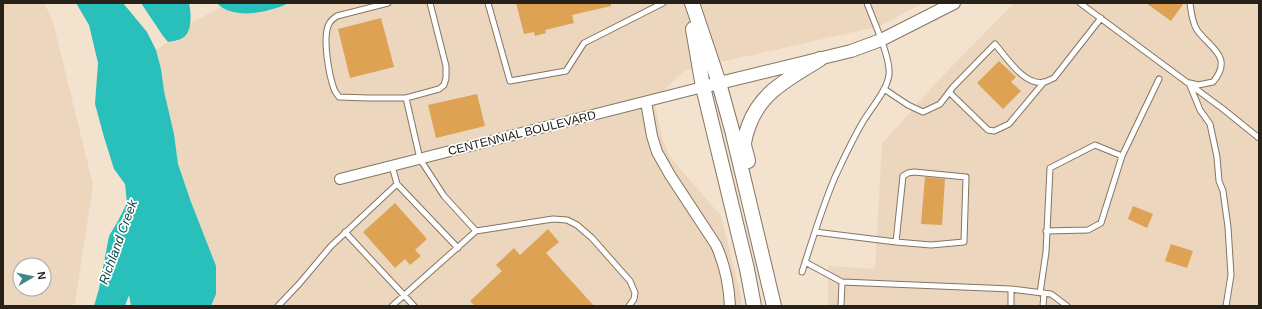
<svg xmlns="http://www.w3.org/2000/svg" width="1262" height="309" font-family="Helvetica,sans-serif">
	<rect width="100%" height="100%" fill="#f3e2ce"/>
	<!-- built -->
	<path fill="#ecd6bd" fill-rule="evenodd" d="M3,3H44L53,22L93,185L75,303L70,306H3ZM20,265H44V289H20Z
		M289,3H923L880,26L685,70L663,91L653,94L662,138L670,157L721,216L741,296V306H211L216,294L191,202L178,164L174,134L164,91L161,69L156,50L168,42L177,41L186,35L190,24L221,7L228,11L240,13H259L272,10Z
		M1014,3H1259V306H828V266L875,269L882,144L933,86Z"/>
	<!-- water -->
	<path fill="#29c0bc" d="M76,3H123L147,32L156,50L161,69L164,91L174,134L178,164L191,202L216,266V294L211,306H131L129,295L125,306H94L99,289L109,236L118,221L127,203L125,184L114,169L104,137L95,104L98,63L89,25Z
		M141,3H189C191,11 192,28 186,35C182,40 174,41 168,42L163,36Z
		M217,3H289C270,12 233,21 217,3Z"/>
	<!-- building -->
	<path fill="#dea254" d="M516,3H611V6L572,15L574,23L545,30L546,33L535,36L534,32L524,34Z
		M1146,3H1184L1171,21Z
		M381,18L394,67L350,78L338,29Z
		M999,61L1016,77L1011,82L1021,91L1003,109L977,83Z
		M477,94L485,126L436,138L428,105Z
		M925,177L945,179L942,225L921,224Z
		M395,203L427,239L415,250L421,256L410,265L405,259L395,268L363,232Z
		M1133,206L1153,214L1147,228L1128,219Z
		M548,229L559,242L546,253L594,306H475L470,301L502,271L496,265L514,248L520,255Z
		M1171,244L1193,251L1187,268L1165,261Z"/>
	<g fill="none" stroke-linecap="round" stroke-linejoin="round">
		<defs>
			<path id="service" d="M388,3L337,16C334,18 331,20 329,24C322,37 329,75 334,89C335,92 337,94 339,97L368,98H406L439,89L444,85L446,78V66L430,3
				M488,3L510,81L566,71L584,43L663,3
				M1080,3L1223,109L1259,138
				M1189,83L1200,110L1210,124L1217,157L1219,181L1223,191L1228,227L1231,275L1226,306
				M1190,83L1198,85L1213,82C1234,57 1210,48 1197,30C1192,22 1191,12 1190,3
				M884,89L908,105L923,112L940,104L953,87L995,44C1007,58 1025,87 1045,82C1048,81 1051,79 1054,78L1101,18
				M949,92L988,130L994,131L1009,124L1044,82
				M392,166L397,184
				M476,231L553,219L567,220L577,225L592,238L630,281L635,293L634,299L629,306
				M1046,231L1088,230L1101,223L1122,156L1159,79
				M345,232L414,306
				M815,232L896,242L903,176L908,173L914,172L966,177L964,242L931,245L896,242
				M805,262L842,282L1011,289V306
				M802,272C812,240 822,208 835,177C844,158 853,138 864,120C872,107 887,90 889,75C891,58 873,20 867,3
				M1011,289L1051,294L1067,306
				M1040,293L1046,252L1050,168L1095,145L1122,156
				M278,306L299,284L331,246L397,184L458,248
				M392,306L476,231L444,196L420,159L406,98
				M841,306L842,282
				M1043,306L1044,293"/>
			<path id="minor" d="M646,102L652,136L657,152L670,175L716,245C725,265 729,284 730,306
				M340,179L703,87"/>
			<path id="tertiary" d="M703,87L851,51L881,40L954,3"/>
			<path id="secondary" d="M692,3L719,83L732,130L774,306
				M693,29L703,87L747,269L754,306
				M748,161C747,155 744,148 744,143C745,137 747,130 749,125C761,91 792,77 820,59"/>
		</defs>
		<!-- service casing -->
		<use href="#service" stroke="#847563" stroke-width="7"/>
		<!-- minor casing -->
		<use href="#minor" stroke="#847563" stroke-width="12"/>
		<!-- tertiary casing -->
		<use href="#tertiary" stroke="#847563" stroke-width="14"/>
		<!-- secondary casing -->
		<use href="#secondary" stroke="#847563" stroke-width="16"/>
		<!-- service -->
		<use href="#service" stroke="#fff" stroke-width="5"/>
		<!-- minor -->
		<use href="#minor" stroke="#fff" stroke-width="10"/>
		<!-- tertiary -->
		<use href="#tertiary" stroke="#fff" stroke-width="12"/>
		<!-- secondary -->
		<use href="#secondary" stroke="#fff" stroke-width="14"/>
	</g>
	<g text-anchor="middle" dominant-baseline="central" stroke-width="3.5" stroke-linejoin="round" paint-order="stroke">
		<!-- street labels -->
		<g font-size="12" fill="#272119" stroke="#fff">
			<text transform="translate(522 133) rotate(-14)">CENTENNIAL BOULEVARD</text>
		</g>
		<!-- water labels -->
		<g font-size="13" font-style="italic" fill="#094947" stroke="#fff">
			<text transform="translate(118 242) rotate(-70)">Richland Creek</text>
		</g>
	</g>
	<!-- border -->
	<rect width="1262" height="309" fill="none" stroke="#272119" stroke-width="8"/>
	<!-- north arrow -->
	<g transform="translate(32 277) rotate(81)"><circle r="19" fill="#ffffff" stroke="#a9a6a3"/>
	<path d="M0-3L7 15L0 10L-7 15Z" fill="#408885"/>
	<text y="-6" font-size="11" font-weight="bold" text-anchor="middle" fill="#272119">N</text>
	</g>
</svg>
